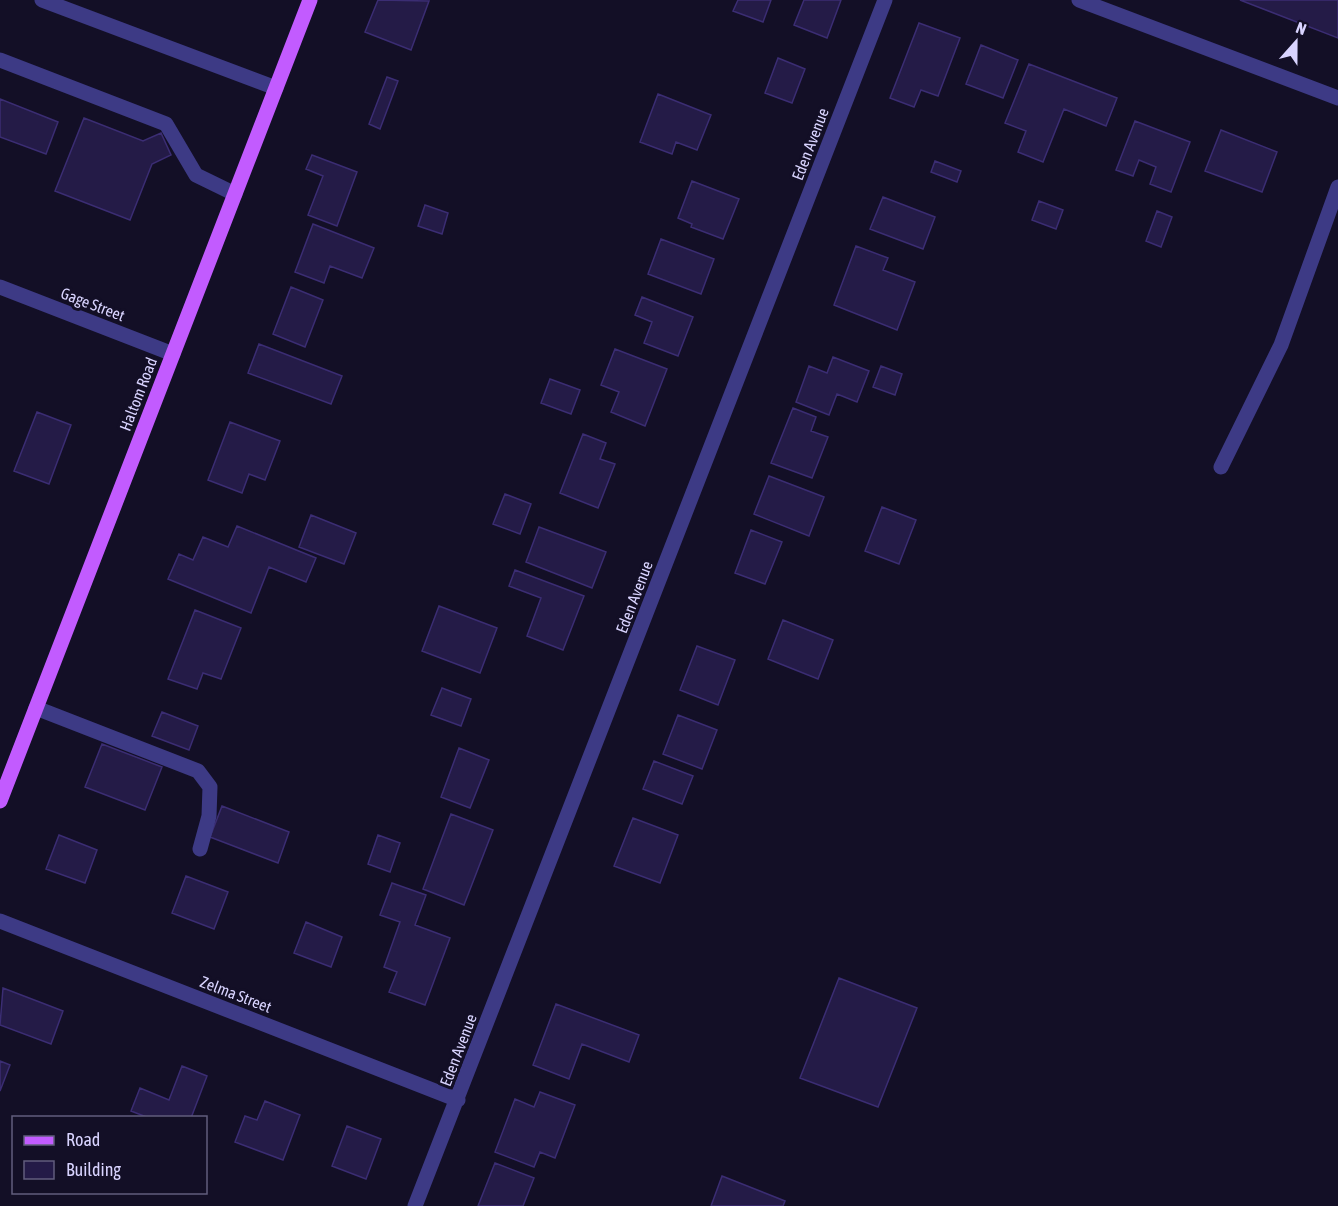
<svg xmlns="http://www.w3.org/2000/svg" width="1338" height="1206" font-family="'Asap Condensed',sans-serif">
	<rect width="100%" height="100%" fill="#130f26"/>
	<!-- building -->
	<path fill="#241b47" stroke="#3b2d73" stroke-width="1.5" d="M378,0L429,1L411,50L365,32Z
		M738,0H771L763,22L733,11Z
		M804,0H841L827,38L794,25Z
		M1240,0H1338V38Z
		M919,23L960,38L938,96L921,90L914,107L890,98Z
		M981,45L1018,60L1003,98L966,84Z
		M778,58L805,69L792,103L765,93Z
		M1029,64L1117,98L1106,126L1064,109L1043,162L1018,152L1026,131L1005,123Z
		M387,77L398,81L380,129L369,124Z
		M658,94L711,115L697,150L676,142L672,154L640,142Z
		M0,99L58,122L46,154L0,137Z
		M84,118L143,141L161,133L171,155L152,164L130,220L55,191Z
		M1135,121L1190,142L1171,192L1150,184L1156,167L1139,160L1133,176L1116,170Z
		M1221,130L1277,152L1262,192L1205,171Z
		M312,155L357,172L337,226L308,215L323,176L306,169Z
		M935,161L961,171L957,182L931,172Z
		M692,181L739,199L723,239L691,227L692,224L678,218Z
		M883,197L935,217L923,249L870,229Z
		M1039,201L1063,210L1056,229L1032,220Z
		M425,205L448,213L442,234L418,226Z
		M1157,211L1172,217L1161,247L1146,241Z
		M313,224L374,248L362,278L330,266L324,283L295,272Z
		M661,239L714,259L701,294L648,274Z
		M856,246L888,258L883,270L915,282L897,330L834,305Z
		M291,287L323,300L305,347L273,334Z
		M642,297L693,317L678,356L644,343L652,322L635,315Z
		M259,344L342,376L331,404L248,373Z
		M615,349L667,369L645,426L611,412L619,392L601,385Z
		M833,357L869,371L857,402L837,394L829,415L796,402L809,366L827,373Z
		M881,366L902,374L895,395L873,387Z
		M550,379L580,390L571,414L541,403Z
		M793,408L816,417L811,431L828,437L812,478L771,463Z
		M37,412L71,425L49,484L14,471Z
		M230,422L280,441L265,480L249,474L242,493L208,480Z
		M583,434L606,443L600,459L615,464L598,508L560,493Z
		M769,476L824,497L809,536L754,514Z
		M505,494L531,504L520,534L493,524Z
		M882,507L916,520L899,564L865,551Z
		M311,515L356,533L344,564L299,547Z
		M237,526L316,558L306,582L269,567L251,613L168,579L179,554L193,560L203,537L228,547Z
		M539,527L606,552L592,588L526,562Z
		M751,530L782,542L765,584L735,573Z
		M515,570L584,596L563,650L527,636L541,598L509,586Z
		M439,606L497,628L480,673L422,651Z
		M195,610L241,628L221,679L203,673L197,689L168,679Z
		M783,620L833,640L818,679L768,659Z
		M697,646L735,660L718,705L680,690Z
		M442,688L471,699L461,726L431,715Z
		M162,712L198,726L189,750L152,736Z
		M678,715L717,730L702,769L663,754Z
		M102,744L162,767L145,810L85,787Z
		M459,748L489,760L470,808L441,797Z
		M654,761L693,776L682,804L643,789Z
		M222,806L289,832L278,863L210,837Z
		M451,814L493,830L464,905L423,889Z
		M633,818L678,835L660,883L614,866Z
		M59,835L97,850L85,883L46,869Z
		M378,835L400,843L390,872L368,864Z
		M186,876L228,892L214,929L172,913Z
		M392,883L426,895L415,925L450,938L425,1005L389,992L397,972L384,967L400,922L380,915Z
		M306,922L342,937L331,967L294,953Z
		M839,978L917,1008L878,1107L800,1078Z
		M3,988L63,1011L51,1044L0,1025Z
		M556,1004L639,1035L629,1062L582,1044L569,1079L533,1065Z
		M0,1061L10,1065L0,1091Z
		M182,1066L207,1076L191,1118H149L131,1111L140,1088L169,1100Z
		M540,1092L575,1105L555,1158L540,1152L534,1167L495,1152L515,1099L534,1107Z
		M265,1101L300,1115L283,1160L235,1142L245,1116L257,1120Z
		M347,1126L381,1139L366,1179L332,1166Z
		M495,1163L534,1178L523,1206H478Z
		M722,1176L785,1201L783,1206H711Z"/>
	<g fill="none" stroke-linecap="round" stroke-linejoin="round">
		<!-- minor -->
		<path stroke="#3d3a85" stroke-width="15" d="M42,0L276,88
			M1079,0L1338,98
			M0,60L166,124L196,175L235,194
			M0,287L173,354
			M1221,467L1281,345L1338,187
			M36,708L198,771L210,787L209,816L200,849
			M0,921L458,1100
			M415,1206L885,0"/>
		<!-- major -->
		<path stroke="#c25bff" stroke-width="15" d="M0,801L310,0"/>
	</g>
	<g text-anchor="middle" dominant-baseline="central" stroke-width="6" stroke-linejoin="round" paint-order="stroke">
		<!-- street labels -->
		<g font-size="16" fill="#d9d4ff" stroke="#130f26">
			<text transform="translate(810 144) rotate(-69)">Eden Avenue</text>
			<text transform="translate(93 304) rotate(21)">Gage Street</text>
			<text transform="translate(138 394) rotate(-69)">Haltom Road</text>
			<text transform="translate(634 597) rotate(-69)">Eden Avenue</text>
			<text transform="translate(236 994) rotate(21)">Zelma Street</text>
			<text transform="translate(458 1050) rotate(-69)">Eden Avenue</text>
		</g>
	</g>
	<!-- legend -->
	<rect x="12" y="1116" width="195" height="78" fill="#130f26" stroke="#625e7d" stroke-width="1.5"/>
	<rect x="24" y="1136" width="30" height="9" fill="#c25bff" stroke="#625e7d" stroke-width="1.5"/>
	<text x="66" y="1146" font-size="18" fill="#d9d4ff">Road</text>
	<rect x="24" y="1161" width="30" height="18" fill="#241b47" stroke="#625e7d" stroke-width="1.5"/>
	<text x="66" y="1176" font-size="18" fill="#d9d4ff">Building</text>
	<!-- north arrow -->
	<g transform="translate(1296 42) rotate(21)" stroke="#130f26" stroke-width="4.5" paint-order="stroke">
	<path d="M0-4.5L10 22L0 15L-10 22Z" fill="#d9d4ff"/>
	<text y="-9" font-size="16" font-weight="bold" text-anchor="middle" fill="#d9d4ff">N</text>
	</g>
</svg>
